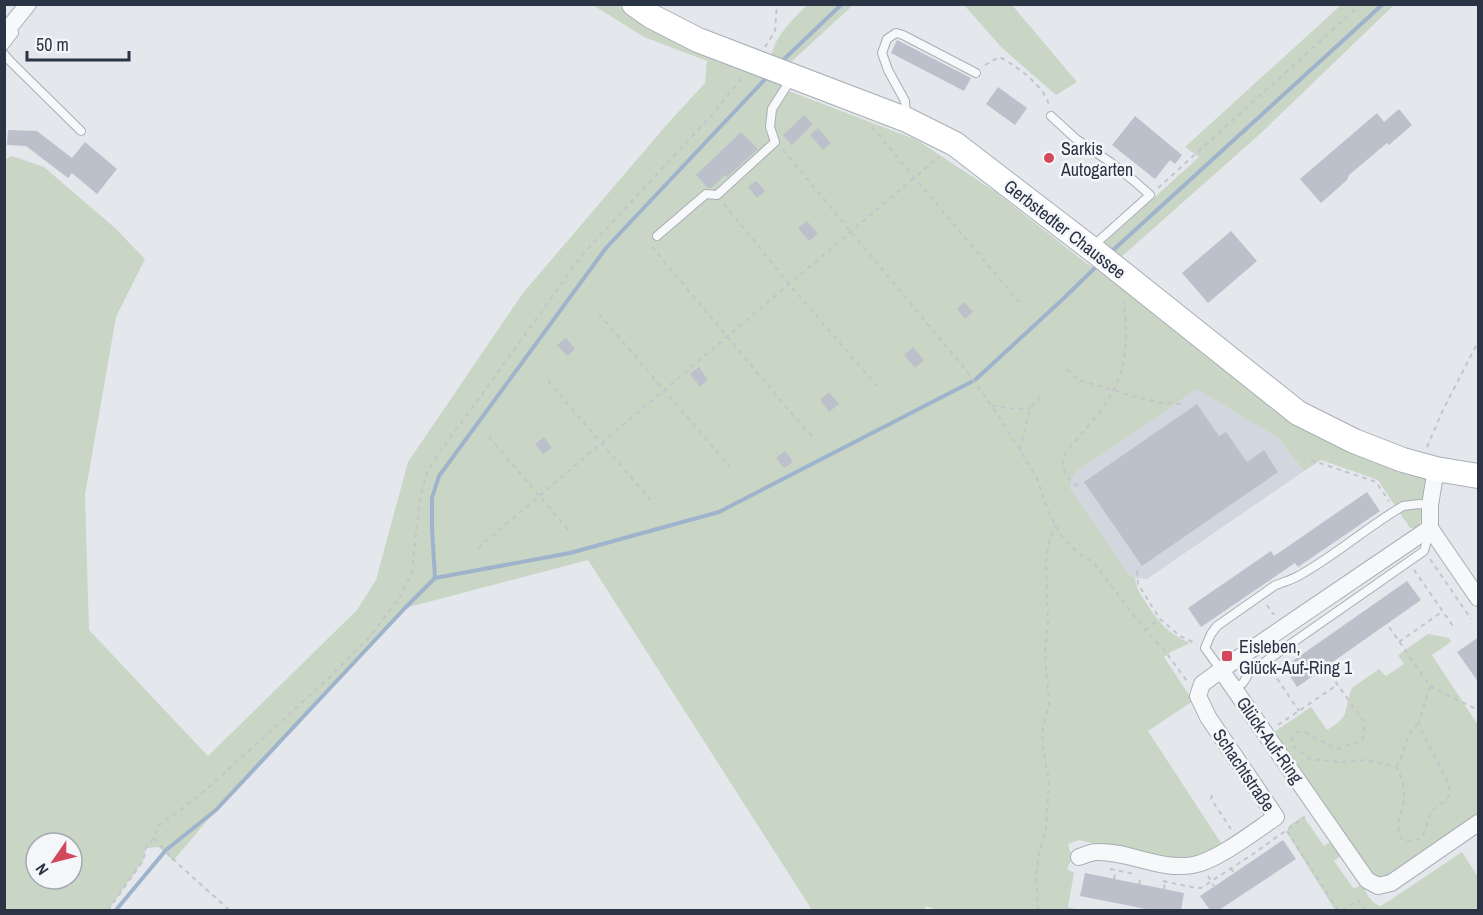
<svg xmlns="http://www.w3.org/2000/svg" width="1483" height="915" font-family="'Archivo Narrow',sans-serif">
	<rect width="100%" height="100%" fill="#e4e7ec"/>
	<!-- built -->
	<path fill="#d2d6de" d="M1197,389L1278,438L1304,471L1147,579L1135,578L1128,574L1070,488L1071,479L1075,473Z"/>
	<!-- green -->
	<path fill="#c9d6c5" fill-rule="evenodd" d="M593,5H617L653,27L782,81L781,88L917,140L994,191L1086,263L1102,272L1190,338L1426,477C1424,493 1426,514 1417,528H1410L1378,480L1321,460L1304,471L1278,438L1197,389L1075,473L1071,479L1070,488L1128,574L1135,578C1136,589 1142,596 1147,604C1159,623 1169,634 1190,643L1171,652L1164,657L1193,701L1148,731L1223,846L1202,857L1161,860L1079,840L1068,844L1072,858L1067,869L1074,873L1068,907L1081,910H937L926,906L924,910H812L588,560L405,608L216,810L173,861L159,847L146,848L143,861L108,910H5L4,160L12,156L44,167L115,228L145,259L116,317L85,495L89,630L208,756L357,610L376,580L408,462L523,293L669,122L705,83L707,61L644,37ZM36,843H72V879H36Z
		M807,5H853L790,63L771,57C775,35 792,21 807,5Z
		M964,5H1012L1077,82L1056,95L1002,48Z
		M1341,5H1394L1260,134L1120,258L1104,243L1199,157L1185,147Z
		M1428,634L1449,638L1451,642L1432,655L1478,725V817L1386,879L1375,878L1271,734L1311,707L1327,730L1339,722L1345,714L1349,696L1352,688L1379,669L1386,676L1404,664L1398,655Z
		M1303,816L1324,846L1333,840L1343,854L1334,861L1354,889L1364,883C1365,893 1370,902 1380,906L1389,901L1462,852L1478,877V910H1335L1287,833L1289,826Z"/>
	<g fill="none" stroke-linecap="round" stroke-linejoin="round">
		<!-- stream -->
		<path stroke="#9fb4cc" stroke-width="4" d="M780,63L842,4
			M1111,252L1383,4
			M435,578L570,553L719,512L975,380L1063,299L1099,264
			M116,910L166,850L216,810L405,608L435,578L432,528V498L439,476L606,248L769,75"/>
	</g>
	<!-- building -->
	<path fill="#bbc0ca" d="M897,40L971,78L964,91L891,53Z
		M998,87L1027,108L1015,125L986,104Z
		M1399,109L1412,125L1389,145L1387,143L1349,175L1347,180L1321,203L1300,179L1377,113L1384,122Z
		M804,115L813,124L792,145L783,135Z
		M1135,116L1182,155L1175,164L1170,160L1155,179L1112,145Z
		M818,128L831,143L823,150L810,135Z
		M8,130L37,131L72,158L85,142L117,169L97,194L72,173L68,178L26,146L7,145Z
		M741,132L758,149L727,177L725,175L711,188H708L696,175Z
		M756,181L765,191L757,198L748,187Z
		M807,221L818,234L809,241L798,228Z
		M1231,231L1257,261L1208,303L1182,273Z
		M964,302L973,312L965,319L957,309Z
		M566,338L575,349L567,356L557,345Z
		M913,347L924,360L915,368L904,355Z
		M699,367L708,380L700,387L690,374Z
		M829,392L839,404L829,412L820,400Z
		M1197,404L1219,436L1226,432L1247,462L1264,450L1278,472L1142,566L1084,482Z
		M544,437L552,448L543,454L535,444Z
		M785,451L793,462L784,468L776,458Z
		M1367,492L1380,511L1298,567L1295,563L1201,627L1188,608L1271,551L1274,556Z
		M1407,581L1421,600L1297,687L1284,667Z
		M1479,637V683L1457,652Z
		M1283,840L1296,859L1219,910H1210L1200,896Z
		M1085,873L1184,893L1181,910H1151L1080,896Z"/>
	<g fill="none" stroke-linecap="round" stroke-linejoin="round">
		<defs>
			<path id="service" d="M4,46L14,33
				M4,54L10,61L81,131
				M906,116L905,101L888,70L882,53L887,39L896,33L903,35L976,73
				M1051,116L1076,139L1110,162L1133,180L1150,195L1093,246
				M657,236L706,194L717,195L775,142L770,127L772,109L791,79
				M1221,670L1205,648L1211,634L1217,626L1274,586C1283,582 1292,580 1300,575C1336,555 1367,527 1403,506L1419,504L1430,505
				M1234,689L1243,683L1249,673L1424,551L1430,529"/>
			<path id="minor" d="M4,34L28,4
				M1436,469L1430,505V528L1478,598
				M1430,528L1221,670L1367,880L1378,886L1391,883L1478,823
				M1079,857C1085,855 1091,852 1097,852C1129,851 1160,871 1193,865C1217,861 1255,831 1276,817L1208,717L1198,696L1202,684L1221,670"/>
			<path id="secondary" d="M634,4L651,16L698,40L907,120L955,144L1097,253L1298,413L1354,441L1403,460L1436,469L1478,476"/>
		</defs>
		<!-- service casing -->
		<use href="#service" stroke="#a9aeb7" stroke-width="10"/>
		<!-- minor casing -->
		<use href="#minor" stroke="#a9aeb7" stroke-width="18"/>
		<!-- secondary casing -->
		<use href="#secondary" stroke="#a9aeb7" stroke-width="26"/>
		<!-- path -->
		<path stroke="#c2c5cb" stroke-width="2" stroke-dasharray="4.5 4.5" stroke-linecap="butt" d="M765,47L775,31L777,4
			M985,65L999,57C1016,65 1044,86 1049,105
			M872,127L1019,302
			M783,150L965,369L992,406L1036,476L1050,516L1063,538L1077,552L1094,563L1145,630L1162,647L1187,681
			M1158,188L1361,4
			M724,204L789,284L877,386
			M652,247L787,408L813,437
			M599,314L730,467
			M1067,369L1078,380L1114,390L1132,396L1161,403L1184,404
			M548,381L654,504
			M992,406L1017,409L1030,408
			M489,437L569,531
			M1427,447L1443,410L1478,342
			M1020,450L1030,408L1042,395
			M1311,460L1376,482L1389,501
			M1078,486C1067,479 1059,468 1065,455C1067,449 1075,442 1079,437C1094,419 1113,398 1120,375C1128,352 1126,326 1124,302
			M478,548L940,156
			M1430,559L1471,619
			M1414,570L1455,629
			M1137,571L1138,584L1160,619L1180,636L1197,644
			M1267,605L1274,615
			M1145,630L1160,619
			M1399,642L1443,611
			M1325,667L1364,722V736L1360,741L1337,749L1304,732H1298L1292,739L1294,747L1310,759L1341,762L1367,760L1396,767C1402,776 1405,789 1404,800C1402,815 1392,828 1404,841C1430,843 1423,825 1432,812C1437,805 1445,803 1450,794L1448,783L1421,729L1419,722L1430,686L1387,624
			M1272,671L1299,711
			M1430,686L1476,709H1478
			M1278,725L1337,685
			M1396,767L1400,761L1410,733L1419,722
			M1212,795L1211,799L1231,829
			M1287,831L1338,910
			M1231,868L1234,873
			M1110,869L1134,874
			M1208,876L1214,886
			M1114,879L1116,870
			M1163,881L1196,888H1201L1253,854L1305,817
			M1139,884L1141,876
			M1164,889L1165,882
			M108,910L143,861L146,848L154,838
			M229,910C204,886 176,865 154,838L158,826L199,796L331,676L372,634L400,597L412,572L420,497L428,470L444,446L483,393L582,255L710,117L742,78
			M1038,910L1036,876L1039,854L1046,829L1049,781L1043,748L1042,732L1049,704L1045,653L1048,623L1046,561L1049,542L1055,525
			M1342,910L1358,900L1366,910"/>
		<!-- service -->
		<use href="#service" stroke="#f7f8fa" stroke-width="8"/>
		<!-- minor -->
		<use href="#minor" stroke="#f7f8fa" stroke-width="16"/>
		<!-- secondary -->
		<use href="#secondary" stroke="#fff" stroke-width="24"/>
	</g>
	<!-- markers -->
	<g fill="#d1495b" stroke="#f4f6f9" stroke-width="2">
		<circle cx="1049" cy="158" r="6"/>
		<rect x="1221" y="650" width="12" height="12" rx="3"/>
	</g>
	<g text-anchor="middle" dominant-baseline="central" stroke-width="5" stroke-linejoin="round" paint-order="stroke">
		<!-- poi labels -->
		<g font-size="18" fill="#2b3445" stroke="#f4f6f9" text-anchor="start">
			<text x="1061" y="148">Sarkis<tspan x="1061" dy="21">Autogarten</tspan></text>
			<text x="1239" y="646">Eisleben,<tspan x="1239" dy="21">Glück-Auf-Ring 1</tspan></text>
		</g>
		<!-- street labels -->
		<g font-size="18" fill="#2b3445" stroke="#f4f6f9">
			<text transform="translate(1065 229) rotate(38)">Gerbstedter Chaussee</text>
			<text transform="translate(1270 740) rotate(55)">Glück-Auf-Ring</text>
			<text transform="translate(1244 770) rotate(56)">Schachtstraße</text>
		</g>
	</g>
	<!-- border -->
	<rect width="1483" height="915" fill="none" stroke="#2b3445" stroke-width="12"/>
	<!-- north arrow -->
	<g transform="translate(54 861) rotate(235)"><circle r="28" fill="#f4f6f9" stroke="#a4a8b1" stroke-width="1.5"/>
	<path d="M0-4.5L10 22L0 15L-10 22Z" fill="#d1495b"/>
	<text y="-9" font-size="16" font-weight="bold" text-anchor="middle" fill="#2b3445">N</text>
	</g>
	<!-- scale -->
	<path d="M27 51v9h102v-9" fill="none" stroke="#2b3445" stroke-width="3"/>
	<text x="36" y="51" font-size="18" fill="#2b3445" stroke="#f4f6f9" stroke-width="4.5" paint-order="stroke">50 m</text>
</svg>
